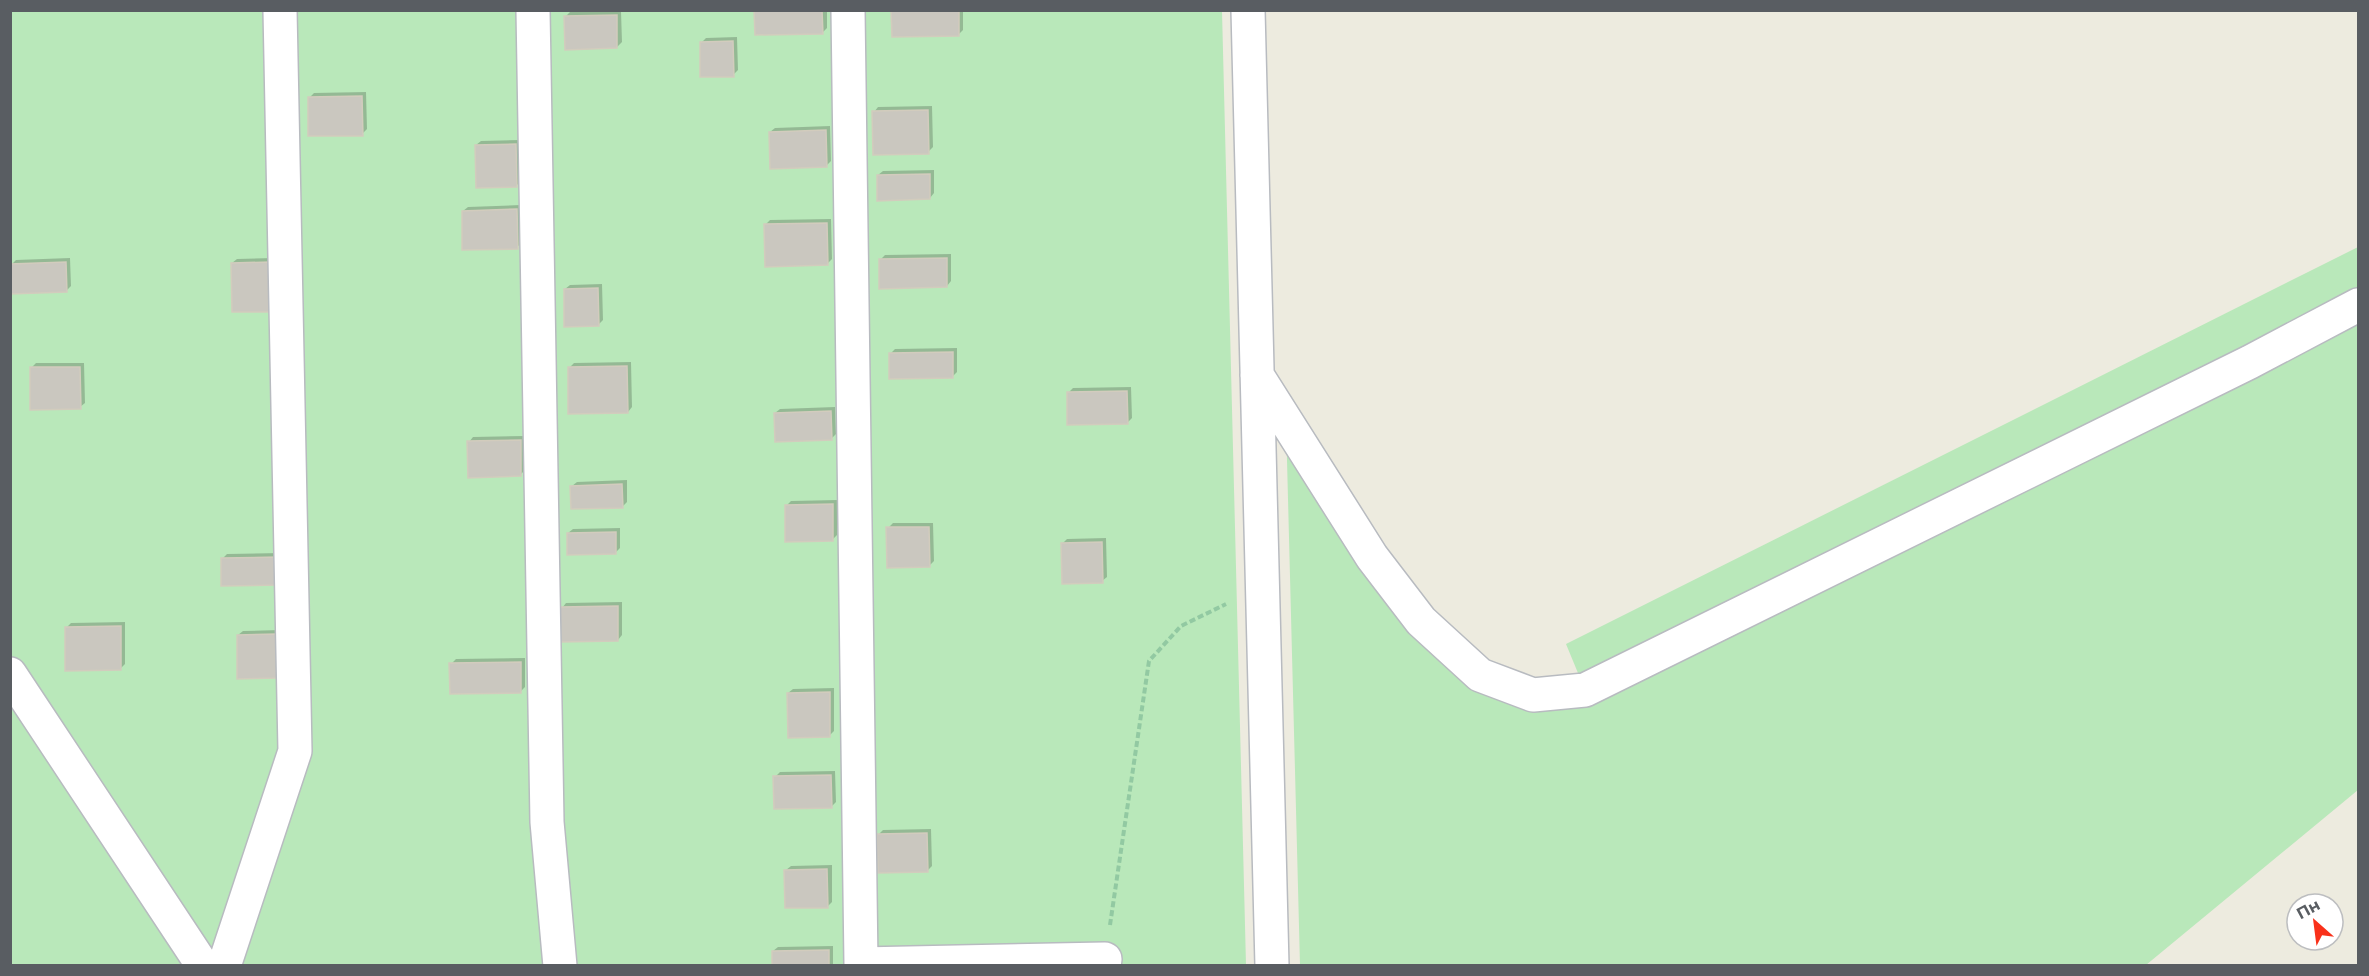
<svg xmlns="http://www.w3.org/2000/svg" width="2369" height="976" font-family="Montserrat,sans-serif">
	<rect width="100%" height="100%" fill="#edebdf"/>
	<!-- green -->
	<path fill="#b9e8ba" d="M10,11H1222L1246,965H11Z
		M2358,247V790L2146,965H1300L1286,421L1480,675L1585,690L1566,644Z"/>
	<!-- shadow -->
	<path fill="#0003" d="M756,10H827V28L822,33Z
		M893,10H963V30L959,34Z
		M621,11L622,42L617,47L565,17L570,12Z
		M737,37L738,70L733,75L701,43L706,38Z
		M366,92L367,129L362,134L309,98L314,93Z
		M932,106L933,147L928,152L874,112L878,107Z
		M830,126L831,161L826,166L770,132L775,128Z
		M520,140L521,181L517,185L476,145L481,141Z
		M934,170V193L930,198L878,175L883,171Z
		M521,205L522,243L517,247L463,211L468,207Z
		M831,219L832,259L827,264L765,225L770,220Z
		M951,254V281L947,286L880,260L885,255Z
		M70,258L71,286L66,291L11,265L16,260Z
		M274,258L275,305L232,263L237,259Z
		M602,284L603,320L598,325L565,289L570,285Z
		M957,348V372L953,376L890,354L895,349Z
		M631,362L632,407L628,412L569,368L574,363Z
		M36,363H84L85,403L80,407L31,368Z
		M1131,387L1132,418L1127,423L1068,393L1073,388Z
		M835,407L836,434L831,439L775,413L780,409Z
		M525,436V470L520,475L469,442L473,437Z
		M627,480V502L622,507L572,486L577,482Z
		M837,500V535L832,540L786,506L791,501Z
		M893,523H933L934,561L929,566L888,528Z
		M620,528V548L615,553L568,533L573,529Z
		M1106,538L1107,577L1102,581L1063,543L1067,539Z
		M282,553L278,583L222,559L227,554Z
		M622,602V635L618,640L562,608L566,603Z
		M125,622V664L121,668L66,628L71,623Z
		M280,630L281,672L277,677L238,635L243,631Z
		M525,658V687L520,692L451,664L456,659Z
		M834,688V731L830,735L788,693L793,689Z
		M835,771L836,802L831,807L775,777L780,772Z
		M931,829L932,866L927,871L879,834L883,830Z
		M832,865V902L828,906L786,870L791,866Z
		M833,946V966H774L773,951L778,947Z"/>
	<!-- building -->
	<path fill="#cac7bf" stroke="#d2ccbd" stroke-width="1.5" d="M754,10H822L823,34L755,35Z
		M891,10H959V36L892,37Z
		M617,15V48L565,50L564,16Z
		M733,41L734,77H700V42Z
		M362,96L363,136H308V97Z
		M928,110L929,154L873,155L872,111Z
		M826,130L827,167L770,169L769,132Z
		M516,144L517,187L476,188L475,145Z
		M930,174V199L877,201V175Z
		M517,209L518,249L462,250V211Z
		M827,223L828,265L765,267L764,224Z
		M947,258V287L879,289V259Z
		M66,262L67,292L10,294V264Z
		M270,262L271,312H232L231,263Z
		M598,288L599,326L564,327V289Z
		M953,352V378L889,379V353Z
		M627,366L628,413L568,414V367Z
		M30,367H80L81,409L30,410Z
		M1127,391L1128,424L1067,425V392Z
		M831,411L832,440L775,442L774,413Z
		M521,440V476L468,478L467,441Z
		M622,484L623,508L571,509L570,486Z
		M833,504V541L785,542V505Z
		M886,527H929L930,567L887,568Z
		M616,532V554L567,555V533Z
		M1102,542L1103,583L1062,584L1061,543Z
		M278,557L279,585L221,586V558Z
		M618,606V641L560,642V607Z
		M121,626V670L65,671V627Z
		M276,634L277,678L237,679V635Z
		M521,662V693L450,694L449,663Z
		M830,692V737L788,738L787,693Z
		M831,775L832,808L774,809L773,776Z
		M927,833L928,872L878,873L877,834Z
		M827,869L828,908H785L784,870Z
		M829,950V966H772V951Z"/>
	<g fill="none" stroke-linecap="round" stroke-linejoin="round">
		<defs>
			<path id="minor" d="M533,10L547,822L560,966
				M848,10L861,964L1105,959L1104,966
				M1248,10L1272,966
				M1257,375L1372,557L1421,621L1480,675L1533,695L1585,690L2250,362L2358,305
				M10,674L203,966
				M224,966L295,751L280,10"/>
		</defs>
		<!-- minor casing -->
		<use href="#minor" stroke="#b8bbc0" stroke-width="36"/>
		<!-- path -->
		<path stroke="#92c9a2" stroke-width="4" stroke-dasharray="6 3" stroke-linecap="butt" d="M1110,925L1149,661L1181,626L1226,604"/>
		<!-- minor -->
		<use href="#minor" stroke="#fff" stroke-width="33"/>
	</g>
	<!-- border -->
	<rect width="2369" height="976" fill="none" stroke="#595d62" stroke-width="24"/>
	<!-- north arrow -->
	<g transform="translate(2315 922) rotate(332)"><circle r="28" fill="#ffffff" stroke="#bdbec0" stroke-width="1.5"/>
	<path d="M0-4.5L10 22L0 15L-10 22Z" fill="#f9311a"/>
	<text y="-9" font-size="16" font-weight="bold" text-anchor="middle" fill="#595d62">Пн</text>
	</g>
</svg>
